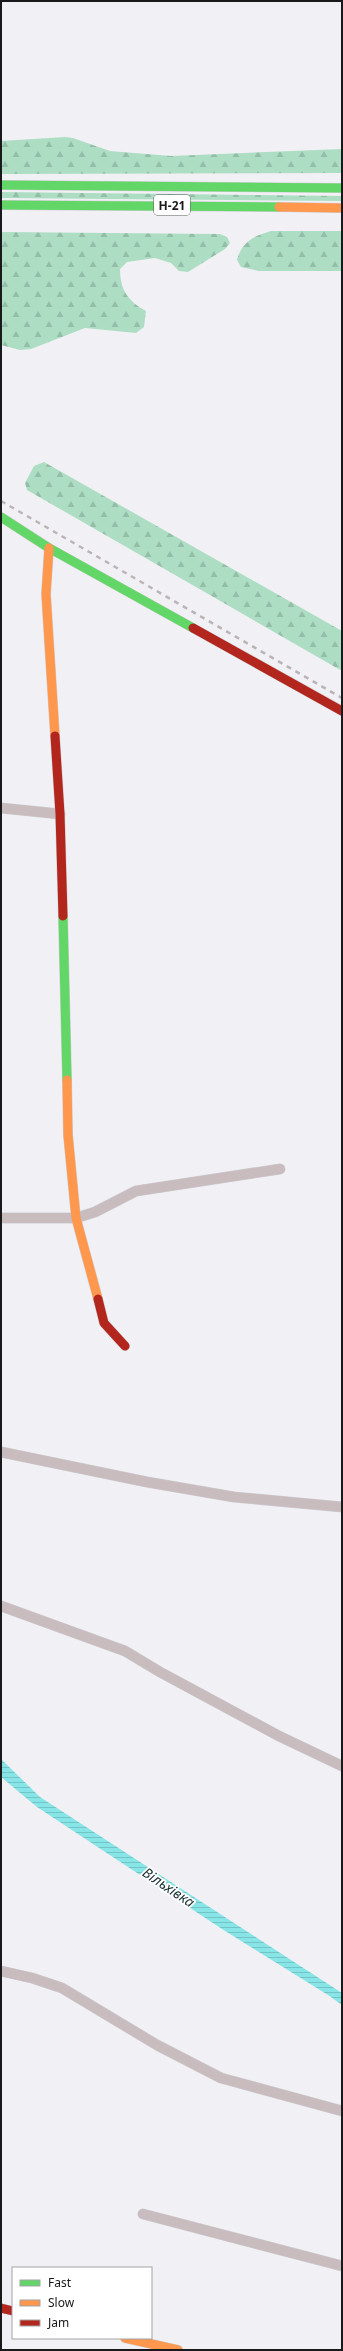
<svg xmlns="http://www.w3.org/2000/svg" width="343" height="2351" font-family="'Noto Sans',sans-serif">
	<defs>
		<pattern id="forest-firs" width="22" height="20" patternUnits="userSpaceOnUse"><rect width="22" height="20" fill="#addec4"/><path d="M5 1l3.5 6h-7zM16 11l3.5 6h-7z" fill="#94bea8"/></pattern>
		<pattern id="water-rules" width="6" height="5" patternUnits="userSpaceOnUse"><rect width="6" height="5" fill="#87e5e7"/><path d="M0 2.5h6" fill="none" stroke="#74c4c6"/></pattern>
	</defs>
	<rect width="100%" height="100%" fill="#f1f0f5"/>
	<!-- forest -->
	<path fill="url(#forest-firs)" d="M65,137L73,138L110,151L171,156L342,149V173L1,174V141Z
		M1,192L342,196V201L1,198Z
		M271,231H342V271H259L241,267L237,260C242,241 254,236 271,231Z
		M1,232L220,234L227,237L230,243L225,249L188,272L179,271L171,263L155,258L127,262L120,269C120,290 128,301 146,311L144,327L136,333L85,328L31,349L20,350L1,345Z
		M44,462L342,631V671L27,490L25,483L34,466Z"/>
	<!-- water -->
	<path fill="url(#water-rules)" d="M1,1759L40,1797L342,1993V2005L328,1995L222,1929L37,1807L1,1777Z"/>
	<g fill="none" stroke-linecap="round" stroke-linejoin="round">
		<defs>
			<path id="street" d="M1,808L60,814
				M1,1218H76L95,1212L136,1191L280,1169
				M1,1452L147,1482L234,1497L342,1507
				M1,1606L125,1651L160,1672L279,1736L342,1766
				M1,1971L32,1978L62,1988L157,2045L221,2078L342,2111
				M143,2214L342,2266"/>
			<path id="fast" d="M1,185L342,188
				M1,205L279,207
				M1,517L49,548L193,628
				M63,916L67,1080"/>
			<path id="slow" d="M279,207L342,208
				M49,548L46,594L55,736
				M67,1080L68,1135L76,1218L98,1299
				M125,2338L178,2350"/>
			<path id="jam" d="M193,628L342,711
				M55,736L60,814L63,916
				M98,1299L104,1323L125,1346
				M1,2308L13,2311"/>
		</defs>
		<!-- street casing -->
		<use href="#street" stroke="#cfced1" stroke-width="11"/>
		<!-- fast casing -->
		<use href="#fast" stroke="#cfced1" stroke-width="10"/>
		<!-- slow casing -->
		<use href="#slow" stroke="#cfced1" stroke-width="10"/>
		<!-- jam casing -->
		<use href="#jam" stroke="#cfced1" stroke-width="10"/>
		<!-- street -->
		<use href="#street" stroke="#c9bcbf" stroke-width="10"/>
		<!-- fast -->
		<use href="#fast" stroke="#63d668" stroke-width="9"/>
		<!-- slow -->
		<use href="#slow" stroke="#ff974d" stroke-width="9"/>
		<!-- jam -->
		<use href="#jam" stroke="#b3261e" stroke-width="9"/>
		<!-- rail -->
		<path stroke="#bbb4b7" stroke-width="2.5" stroke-dasharray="5 5" stroke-linecap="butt" d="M1,501L342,698"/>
	</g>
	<g text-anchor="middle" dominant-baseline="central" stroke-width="3.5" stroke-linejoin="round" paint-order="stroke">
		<!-- shield labels -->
		<rect fill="#fff" stroke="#5e5d5f" stroke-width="1" x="154" y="195" width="36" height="20" rx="3"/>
		<g font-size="12" font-weight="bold" fill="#19181b">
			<text x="172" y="205">Н-21</text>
		</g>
		<!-- water labels -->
		<g font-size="14" font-style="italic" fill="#172e2e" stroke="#fff">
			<text transform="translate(169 1887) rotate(34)">Вільхівка</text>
		</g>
	</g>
	<!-- border -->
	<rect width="343" height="2351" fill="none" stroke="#19181b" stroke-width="4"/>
	<!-- legend -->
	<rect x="12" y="2267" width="140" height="72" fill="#ffffff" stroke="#a3a3a4"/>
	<rect x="20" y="2280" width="20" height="6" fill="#63d668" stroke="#a3a3a4"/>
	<text x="48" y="2287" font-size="12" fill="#19181b">Fast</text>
	<rect x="20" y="2300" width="20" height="6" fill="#ff974d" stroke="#a3a3a4"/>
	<text x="48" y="2307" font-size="12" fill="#19181b">Slow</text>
	<rect x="20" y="2320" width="20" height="6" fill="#b3261e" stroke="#a3a3a4"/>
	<text x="48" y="2327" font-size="12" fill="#19181b">Jam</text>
</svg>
